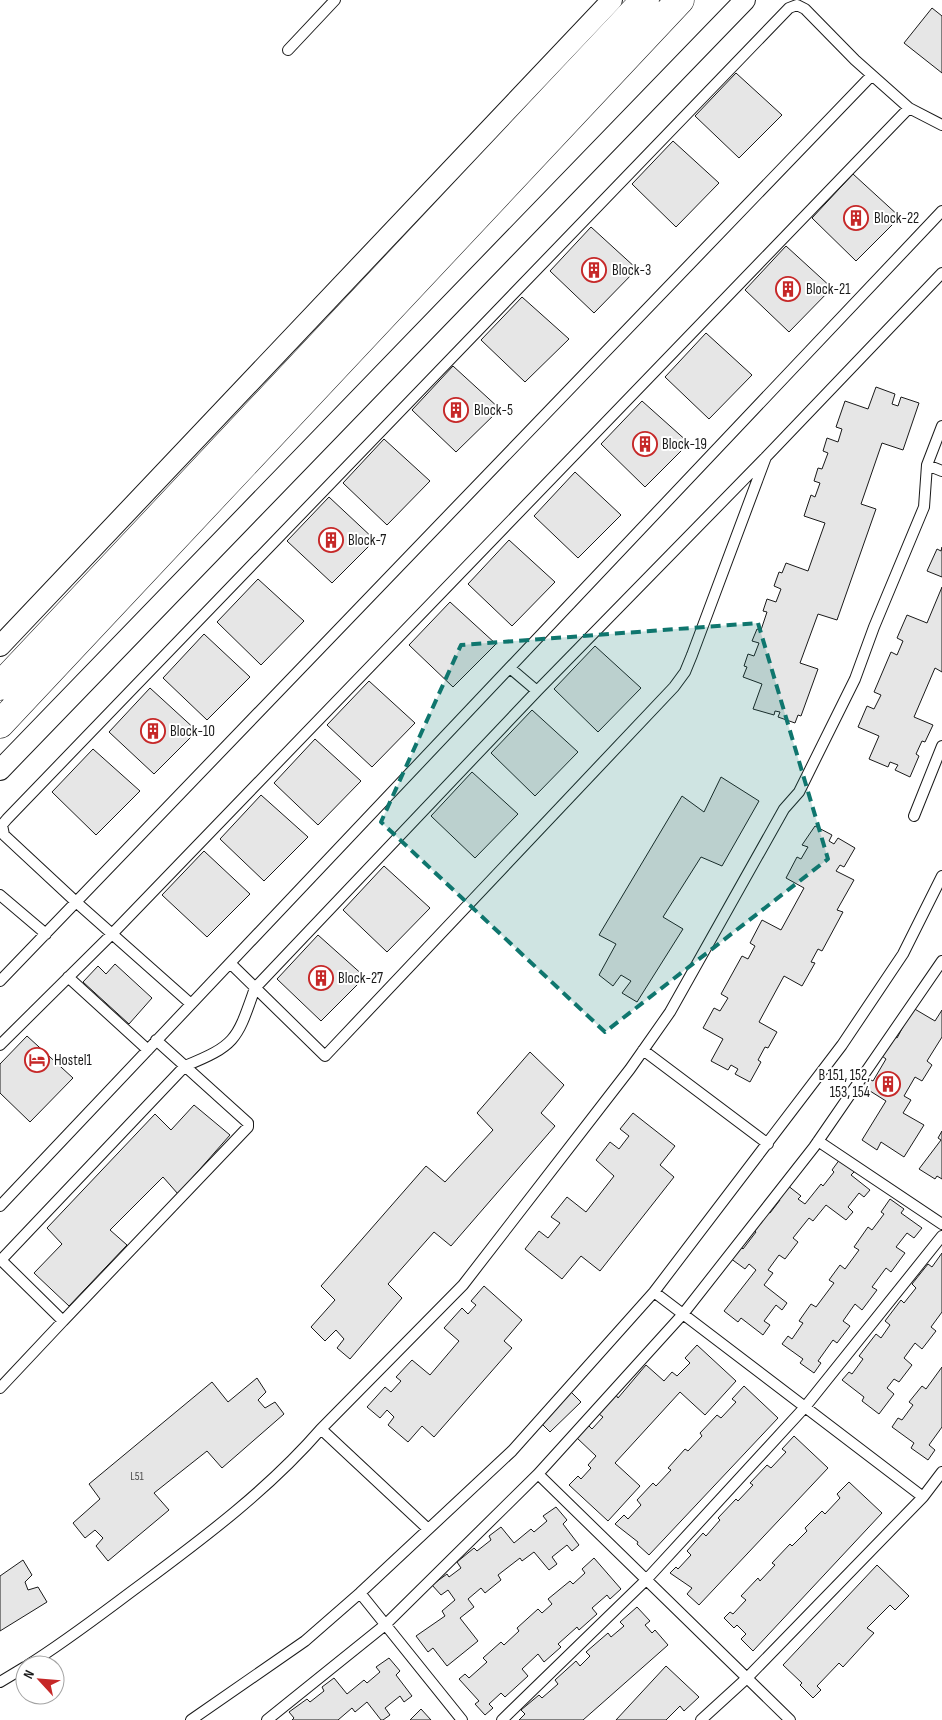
<svg xmlns="http://www.w3.org/2000/svg" width="942" height="1720" font-family="'Sofia Sans Condensed',sans-serif">
	<rect width="100%" height="100%" fill="#fff"/>
	<!-- building -->
	<path fill="#e6e6e6" stroke="#1a1a1a" d="M932,8L942,16V73L904,43Z
		M736,73L782,115L739,158L695,116Z
		M673,141L719,183L676,227L632,184Z
		M853,174L900,217L856,261L812,218Z
		M591,227L637,269L594,313L550,271Z
		M786,246L832,288L789,332L745,290Z
		M522,297L569,339L525,382L481,340Z
		M706,333L752,375L709,419L665,377Z
		M453,366L500,409L456,452L412,410Z
		M876,387L895,394L892,404L898,406L901,397L919,403L903,450L882,443L861,504L876,509L837,620L818,614L800,663L818,669L801,716L798,715L795,723L778,717L780,712L775,711L774,715L753,709L762,684L743,677L747,667L744,666L748,654L754,656L759,643L752,641L757,629L761,630L767,612L763,611L767,599L776,602L781,589L774,586L779,572L782,573L786,563L808,571L825,523L804,516L811,495L815,497L820,483L814,481L818,468L822,469L828,453L823,451L827,438L838,442L842,429L836,427L845,401L868,409Z
		M642,401L689,443L645,487L601,444Z
		M384,439L430,481L387,525L343,483Z
		M575,472L621,515L578,558L534,516Z
		M329,497L375,540L332,583L287,541Z
		M509,540L555,582L512,626L468,584Z
		M942,547V577L927,571L937,549L941,551Z
		M258,579L304,621L261,665L217,622Z
		M942,587V672L935,668L914,717L933,725L925,742L922,741L916,754L919,756L910,777L895,770L898,765L890,762L888,767L869,759L879,736L858,727L867,706L874,709L881,695L874,692L891,652L897,655L903,641L897,638L907,615L927,623Z
		M450,602L496,644L453,687L409,645Z
		M204,634L250,677L207,720L163,678Z
		M595,646L641,688L598,732L554,689Z
		M369,681L415,723L372,767L327,725Z
		M150,688L197,731L154,774L109,732Z
		M532,710L578,752L535,796L491,753Z
		M315,739L361,781L318,825L274,783Z
		M93,749L140,791L96,835L52,792Z
		M472,772L518,814L475,858L431,816Z
		M721,777L759,801L722,866L701,857L663,917L683,929L637,1002L622,993L631,981L621,975L613,986L599,975L616,944L599,935L682,796L704,812Z
		M261,795L308,837L264,881L220,839Z
		M815,826L832,835L829,841L834,844L838,838L855,848L844,867L840,865L836,871L854,880L837,910L843,912L822,951L818,949L811,962L815,963L802,986L784,976L759,1022L777,1032L768,1048L765,1047L758,1060L761,1062L750,1082L735,1074L738,1069L731,1065L728,1070L711,1061L723,1039L703,1028L714,1008L720,1011L728,998L721,994L742,956L748,959L755,946L750,943L762,920L781,930L804,888L786,878L797,857L801,859L808,847L802,845Z
		M204,851L250,894L207,937L162,895Z
		M384,866L430,908L387,952L343,910Z
		M318,935L365,977L321,1021L277,979Z
		M115,964L152,998L129,1024L83,982L98,966L106,974Z
		M913,1008L935,1021L942,1010V1037L927,1061L932,1065L922,1081L915,1077L904,1096L911,1100L903,1113L924,1125L904,1157L881,1142L877,1150L862,1140L886,1101L862,1086L867,1078L873,1081L886,1059L882,1056L894,1036L897,1038Z
		M27,1036L73,1078L30,1122L0,1093V1064Z
		M530,1052L564,1085L541,1113L555,1126L451,1246L434,1232L388,1284L402,1298L350,1359L337,1348L344,1339L336,1330L325,1341L311,1327L335,1300L321,1286L426,1166L445,1182L493,1130L477,1113Z
		M194,1105L230,1135L178,1194L163,1177L110,1230L127,1245L69,1306L34,1273L62,1244L47,1228L155,1114L171,1130Z
		M633,1113L675,1146L660,1165L674,1177L600,1271L581,1256L562,1279L525,1249L539,1231L548,1238L560,1223L551,1217L567,1197L586,1212L614,1176L596,1160L610,1142L619,1149L629,1136L620,1129Z
		M942,1131V1179L937,1176L935,1179L919,1169L941,1140L938,1138Z
		M840,1159L855,1171L851,1175L870,1190L864,1197L859,1193L848,1207L853,1212L846,1220L826,1205L813,1221L809,1218L793,1238L798,1242L785,1259L779,1255L768,1270L773,1273L764,1285L787,1303L782,1310L776,1305L764,1321L770,1325L763,1335L741,1318L738,1322L724,1311L756,1270L749,1264L745,1269L730,1258L740,1246L743,1249L756,1232L752,1229L767,1211L770,1213L780,1200L776,1198L787,1185L801,1196L798,1199L805,1204L821,1184L823,1186L834,1172L832,1170Z
		M890,1199L904,1209L901,1213L922,1228L914,1238L907,1233L896,1247L905,1253L891,1272L886,1268L872,1287L877,1290L862,1310L855,1304L843,1321L850,1326L837,1343L833,1340L818,1361L821,1363L814,1373L800,1363L803,1359L782,1344L788,1336L792,1339L803,1323L799,1321L811,1304L816,1307L834,1283L829,1280L840,1265L845,1269L859,1250L854,1247L868,1227L872,1230L884,1214L881,1212Z
		M942,1253V1312L931,1327L936,1331L922,1349L915,1343L904,1358L912,1365L899,1382L894,1379L887,1388L894,1394L879,1414L862,1401L864,1397L842,1380L849,1372L852,1374L863,1359L859,1356L876,1334L881,1338L890,1325L885,1321L901,1300L904,1303L916,1288L912,1284L928,1264L932,1267Z
		M484,1286L522,1320L504,1341L512,1348L434,1437L422,1426L408,1442L388,1425L394,1417L387,1410L380,1418L367,1407L385,1387L391,1392L401,1381L396,1377L412,1360L430,1375L459,1341L444,1328L462,1308L468,1314L476,1305L471,1301Z
		M697,1345L736,1381L705,1415L680,1392L615,1463L640,1486L608,1521L569,1485L578,1476L581,1479L591,1468L588,1465L596,1456L577,1438L588,1425L592,1429L603,1417L599,1414L616,1395L618,1398L646,1365L664,1381L672,1372L677,1376L690,1363L685,1358Z
		M942,1367V1427L929,1445L935,1450L928,1460L911,1448L914,1443L892,1427L898,1418L902,1420L913,1405L909,1402L922,1386L926,1389Z
		M257,1378L266,1392L258,1400L265,1408L275,1402L284,1414L222,1468L207,1451L154,1493L169,1510L108,1561L96,1546L103,1538L95,1530L85,1538L73,1523L100,1499L89,1484L212,1382L228,1402Z
		M744,1386L778,1418L649,1555L637,1544L638,1542L615,1524L624,1515L628,1519L641,1505L637,1500L653,1483L656,1486L671,1470L668,1468L685,1449L688,1451L702,1436L700,1433L717,1415L721,1418L736,1402L732,1399Z
		M571,1392L581,1402L550,1432L540,1422Z
		M794,1436L828,1468L699,1605L687,1594L692,1588L670,1573L676,1567L678,1569L691,1555L687,1551L703,1533L706,1536L720,1520L718,1518L736,1499L738,1501L753,1485L750,1483L767,1465L771,1468L786,1452L782,1449Z
		M849,1482L882,1513L753,1651L741,1639L746,1634L737,1625L734,1628L724,1618L730,1612L733,1614L746,1600L741,1596L758,1578L760,1581L775,1565L772,1563L790,1544L792,1546L807,1531L805,1528L822,1511L825,1514L840,1498L837,1494Z
		M556,1507L567,1520L563,1524L579,1545L572,1551L567,1545L552,1557L557,1564L549,1570L534,1552L522,1561L520,1558L498,1575L501,1580L485,1593L481,1588L468,1599L474,1607L460,1618L478,1641L447,1666L433,1648L428,1652L416,1636L445,1616L442,1611L455,1600L448,1590L441,1595L432,1585L447,1574L449,1577L461,1568L457,1562L474,1548L477,1551L491,1540L489,1536L501,1527L514,1543L531,1529L534,1532L547,1521L543,1516Z
		M594,1558L621,1589L610,1599L607,1595L592,1608L597,1614L579,1630L577,1627L558,1644L561,1647L544,1662L538,1654L522,1669L528,1676L505,1697L501,1693L489,1704L493,1708L485,1715L475,1704L479,1701L459,1679L465,1674L469,1678L487,1662L483,1658L501,1642L504,1645L519,1631L517,1628L538,1609L542,1613L552,1604L548,1599L570,1581L573,1584L585,1573L582,1569Z
		M23,1560L32,1575L25,1582L28,1590L38,1587L47,1602L0,1631V1576Z
		M877,1565L909,1596L895,1610L890,1605L867,1628L874,1633L843,1667L839,1663L817,1686L821,1690L813,1698L800,1685L802,1683L783,1665Z
		M637,1607L650,1621L645,1625L652,1633L655,1630L668,1645L583,1720H519L525,1714L521,1710L539,1695L542,1698L558,1684L555,1680L576,1661L580,1666L590,1656L586,1652L608,1633L611,1637L624,1626L620,1622Z
		M389,1658L400,1671L396,1675L412,1696L404,1702L400,1696L385,1708L390,1715L383,1720H381L367,1702L355,1712L352,1708L338,1720H292L294,1718L289,1712L307,1699L310,1702L324,1691L322,1687L334,1678L347,1694L364,1680L367,1683L380,1672L376,1667Z
		M666,1666L699,1697L684,1711L680,1706L666,1720H616Z
		M421,1709L431,1720H410Z"/>
	<g fill="none" stroke-linecap="round" stroke-linejoin="round">
		<defs>
			<path id="lane" d="M288,50L335,0
				M927,465L942,471
				M510,668L537,691L766,457L942,273
				M914,816L942,746
				M0,895L46,934
				M230,963L325,1056L674,687L685,672L692,655L766,457
				M68,977L148,1050
				M0,981L872,75
				M191,1004L76,902L4,835L2,825L7,819L789,8L797,5L805,9L855,60L909,108L942,125
				M0,1045L112,934L909,108
				M643,1050L768,1144
				M818,1141L942,1224
				M0,1206L942,211
				M0,1259L63,1321L248,1127V1123L156,1040
				M0,1261L185,1066C237,1045 237,1039 255,988L537,691
				M654,1292L923,1497L942,1472
				M0,1388L63,1321
				M321,1429L428,1529
				M538,1474L790,1720
				M360,1593L462,1720
				M28,1665C68,1640 105,1611 143,1583C205,1537 270,1488 321,1429L463,1285L630,1069L670,1012L784,809L799,792L855,679L874,627L924,507L927,465L942,426
				M0,1682L25,1667
				M191,1720L305,1641L360,1593L512,1451L654,1292L842,1045L903,954L942,876
				M267,1720L385,1625L538,1474L683,1314L814,1147L942,961
				M502,1720L646,1580L805,1407L942,1236
				M701,1720L747,1678L923,1497"/>
			<path id="street" d="M0,646L612,0
				M0,770L745,0"/>
			<path id="secondary" d="M0,686L645,0
				M0,724L680,0"/>
		</defs>
		<!-- lane casing -->
		<use href="#lane" stroke="#1a1a1a" stroke-width="12"/>
		<!-- street casing -->
		<use href="#street" stroke="#1a1a1a" stroke-width="22"/>
		<!-- secondary casing -->
		<use href="#secondary" stroke="#1a1a1a" stroke-width="29"/>
		<!-- lane -->
		<use href="#lane" stroke="#fff" stroke-width="10"/>
		<!-- street -->
		<use href="#street" stroke="#fff" stroke-width="20"/>
		<!-- secondary -->
		<use href="#secondary" stroke="#fff" stroke-width="28"/>
	</g>
	<!-- marked area -->
	<path fill="#0f766e" fill-opacity="0.2" stroke="#0f766e" stroke-width="4" stroke-dasharray="10 6" stroke-linejoin="round" d="M758,623L828,859L605,1032L381,822L461,645Z"/>
	<!-- icons -->
	<defs>
		<symbol id="building-ring" viewBox="-11 -11 22 22"><circle r="9.5" fill="#fff" stroke="#c62828" stroke-width="1.5"/><path d="M-4-6H4V6H1V3H-1V6H-4ZM-2.5-4.3h1.7v1.8h-1.7ZM.8-4.3h1.7v1.8H.8ZM-2.5-1h1.7V.8h-1.7ZM.8-1h1.7V.8H.8Z" fill="#c62828"/></symbol>
		<symbol id="hotel-ring" viewBox="-11 -11 22 22"><circle r="9.5" fill="#fff" stroke="#c62828" stroke-width="1.5"/><path d="M-6-4.5h1.5V1H6V5H4.5V3h-9V5H-6ZM-4 0a1.8 1.8 0 1 1 3.6 0ZM.5 0V-2.5h3Q6-2.5 6 0Z" fill="#c62828"/></symbol>
	</defs>
	<g fill-rule="evenodd">
		<use href="#building-ring" x="842" y="204" width="28" height="28"/>
		<use href="#building-ring" x="580" y="256" width="28" height="28"/>
		<use href="#building-ring" x="774" y="275" width="28" height="28"/>
		<use href="#building-ring" x="442" y="396" width="28" height="28"/>
		<use href="#building-ring" x="631" y="430" width="28" height="28"/>
		<use href="#building-ring" x="317" y="526" width="28" height="28"/>
		<use href="#building-ring" x="139" y="717" width="28" height="28"/>
		<use href="#building-ring" x="307" y="964" width="28" height="28"/>
		<use href="#hotel-ring" x="23" y="1046" width="28" height="28"/>
		<use href="#building-ring" x="874" y="1070" width="28" height="28"/>
	</g>
	<g text-anchor="middle" dominant-baseline="central" stroke-width="4" stroke-linejoin="round" paint-order="stroke">
		<!-- number labels -->
		<g font-size="12" fill="#4d4d4d">
			<text x="137" y="1476">L51</text>
		</g>
		<!-- poi labels -->
		<g font-size="15" fill="#1a1a1a" stroke="#fff" text-anchor="start">
			<text x="874" y="218">Block-22</text>
			<text x="612" y="270">Block-3</text>
			<text x="806" y="289">Block-21</text>
			<text x="474" y="410">Block-5</text>
			<text x="662" y="444">Block-19</text>
			<text x="348" y="540">Block-7</text>
			<text x="170" y="731">Block-10</text>
			<text x="338" y="978">Block-27</text>
			<text x="54" y="1060">Hostel1</text>
			<text x="870" y="1075" text-anchor="end">B 151, 152,<tspan x="870" dy="17">153, 154</tspan></text>
		</g>
	</g>
	<!-- north arrow -->
	<g transform="translate(40 1680) rotate(296)"><circle r="24" fill="#ffffff" stroke="#a3a3a3"/>
	<path d="M0-4L9 19L0 12L-9 19Z" fill="#c62828"/>
	<text y="-8" font-size="14" font-weight="bold" text-anchor="middle" fill="#1a1a1a">N</text>
	</g>
</svg>
